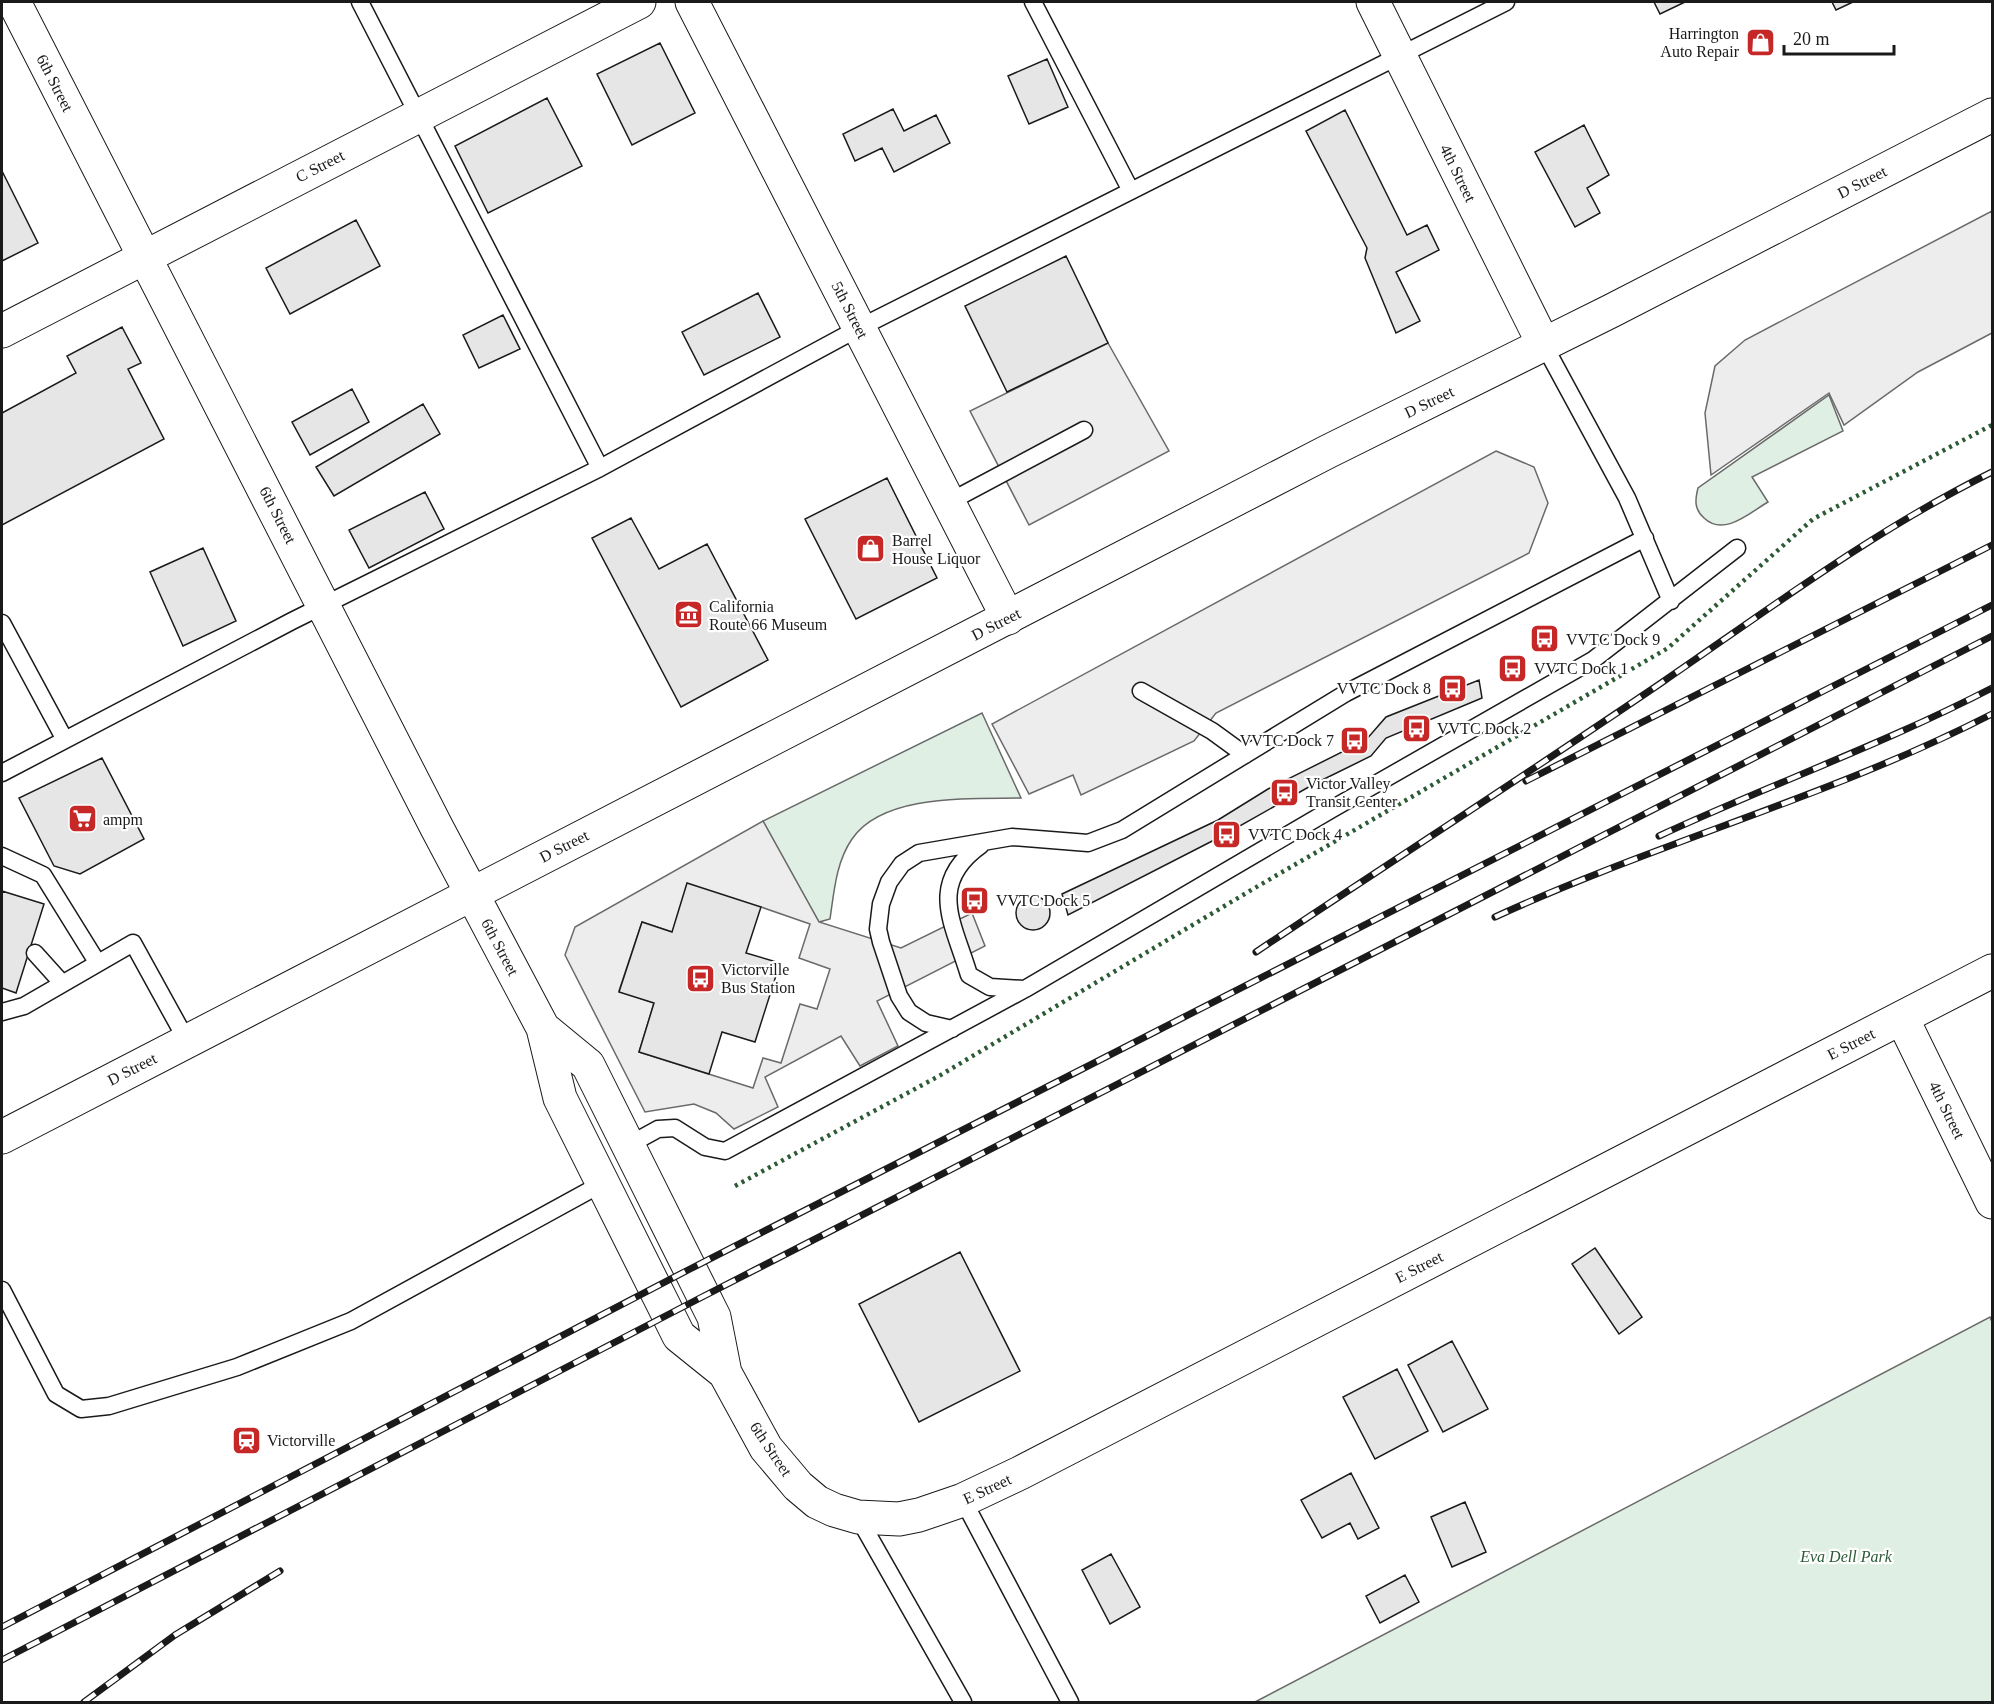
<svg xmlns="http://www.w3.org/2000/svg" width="1994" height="1704" font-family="Georgia,serif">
	<rect width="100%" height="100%" fill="#fff"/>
	<!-- green -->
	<path fill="#e0efe3" stroke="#6a6a6a" stroke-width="1.5" d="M1829,395L1843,431L1752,477L1768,502C1749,513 1724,537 1704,518C1694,509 1695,500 1698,488Z
		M982,713L1021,798C972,799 883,793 852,839C836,862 834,892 830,919L819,922L763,821Z
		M1990,1317L1992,1322V1702H1255Z"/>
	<!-- parking -->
	<path fill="#ededed" stroke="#6a6a6a" stroke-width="1.5" fill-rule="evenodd" d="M1992,211V333L1918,372L1844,425L1829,393L1711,475L1705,413L1715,366L1745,340Z
		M1108,343L1169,451L1029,525L970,411Z
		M1496,451L1534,467L1548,503L1529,553L1216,713L1194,741L1081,795L1073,775L1029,794L992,724Z
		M763,821L819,922L901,948L972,913L985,946L877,1001L898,1046L860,1066L841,1036L765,1077L778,1107L734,1129L716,1113L694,1104L645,1112L565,955L575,927ZM761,907L810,924L799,958L830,969L817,1009L800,1004L781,1063L763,1058L753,1088L639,1052L654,1003L619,991L642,922L672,932Z"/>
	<!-- building -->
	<path fill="#e6e6e6" stroke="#1a1a1a" stroke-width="1.5" d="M1654,2H1685L1660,14Z
		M1832,2H1853L1836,10Z
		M660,43L695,113L632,145L597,74Z
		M1047,59L1068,107L1029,124L1008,76Z
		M547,98L582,166L488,213L455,146Z
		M893,109L904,131L936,115L950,143L894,172L882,148L855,161L843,134Z
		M1345,110L1407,235L1427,225L1439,250L1396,272L1420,321L1396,333L1365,258L1367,248L1306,131Z
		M1584,125L1609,175L1587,188L1600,213L1575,227L1535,152Z
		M2,171L38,243L2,261Z
		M356,220L380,266L290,314L266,268Z
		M1066,256L1108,343L1007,392L965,306Z
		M758,293L780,337L704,375L682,332Z
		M503,315L520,349L479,368L463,335Z
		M122,327L141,363L128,369L164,439L2,525V413L76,373L67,356Z
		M352,389L369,422L310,455L292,422Z
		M423,404L440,434L334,496L316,467Z
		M887,478L937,578L856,619L805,519Z
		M425,492L444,529L369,568L349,530Z
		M631,518L659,569L707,544L768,660L681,707L592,538Z
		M203,548L236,621L183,646L150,572Z
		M1479,680L1482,698L1386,738L1371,756L1314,784L1222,836L1068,915L1062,894L1218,820L1268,789L1366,740L1386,717Z
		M102,758L144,839L80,874L54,866L19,798Z
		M687,883L761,907L746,953L780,963L755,1042L722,1032L709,1074L639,1052L654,1003L619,992L642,922L672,932Z
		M2,891L44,904L16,993L2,988Z
		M1016 913a17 17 0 1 1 34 0a17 17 0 1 1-34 0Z
		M1595,1248L1642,1317L1619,1334L1572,1264Z
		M960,1252L1020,1371L919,1422L859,1304Z
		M1452,1341L1488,1409L1443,1432L1408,1365Z
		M1397,1369L1428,1431L1375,1459L1343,1397Z
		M1351,1473L1379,1528L1358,1539L1350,1523L1322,1538L1301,1500Z
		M1465,1502L1486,1552L1452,1567L1431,1517Z
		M1111,1554L1140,1607L1110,1624L1082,1570Z
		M1405,1575L1419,1602L1380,1623L1366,1596Z"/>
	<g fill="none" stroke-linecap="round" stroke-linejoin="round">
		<defs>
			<path id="service" d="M360,2L600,468
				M1033,2L1131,191
				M1544,345L1627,498L1671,601
				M949,502L1084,430
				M2,623L65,740
				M1141,691L1212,731L1245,755
				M2,773L292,621L600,468L859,328L1506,2
				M981,845C926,884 954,924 969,975L990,987L1024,989
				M2,856L43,875L97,962
				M35,953L62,983
				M2,1012L24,1006L133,943L187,1041
				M952,1029L926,1023L909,1012L899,996L881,942L878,929L881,904L889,882L902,864L919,853L1012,837L1088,843L1122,830L1346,693L1645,538
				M627,1146L658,1129L675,1128L705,1147L725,1151L1025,989L1332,809L1593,660L1737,548
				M2,1290L56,1394L81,1409L109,1406L237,1367L351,1321L603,1183
				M963,1500L1070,1702
				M858,1517L963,1702"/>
			<path id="minor" d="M692,2L1008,618
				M1373,2L1544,345
				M2,331L639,2
				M1902,1018L1992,1202"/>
			<path id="tertiary" d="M14,2L437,828L543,1028L560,1098L679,1336L725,1373
				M543,1028L588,1065L714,1317L725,1373L766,1448L798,1486L817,1502L834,1510L858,1517L899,1519L919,1515L963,1500L1020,1473L1992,971"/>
			<path id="primary" d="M2,1137L1327,452L1611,311L1992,115"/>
		</defs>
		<!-- service casing -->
		<use href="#service" stroke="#1a1a1a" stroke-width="19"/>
		<!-- minor casing -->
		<use href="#minor" stroke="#1a1a1a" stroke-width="35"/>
		<!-- tertiary casing -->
		<use href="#tertiary" stroke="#1a1a1a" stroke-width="35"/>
		<!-- primary casing -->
		<use href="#primary" stroke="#1a1a1a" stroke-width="35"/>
		<!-- service -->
		<use href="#service" stroke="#fff" stroke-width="16"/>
		<!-- minor -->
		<use href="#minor" stroke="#fff" stroke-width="33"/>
		<!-- tertiary -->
		<use href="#tertiary" stroke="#fff" stroke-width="33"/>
		<!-- primary -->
		<use href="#primary" stroke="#fff" stroke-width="33"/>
		<defs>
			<path id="rail" d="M1526,781L1992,545
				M1659,836C1769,785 1884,744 1992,688
				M1495,917C1658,842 1832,796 1992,714
				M1256,952C1392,861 1529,773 1664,681C1772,607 1875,530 1992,472
				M2,1627L690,1269L1992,605
				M2,1660L704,1296L1992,636
				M84,1702L175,1635L280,1571"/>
		</defs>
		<!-- rail casing -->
		<use href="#rail" stroke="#1a1a1a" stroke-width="7"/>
		<!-- rail -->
		<use href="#rail" stroke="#fff" stroke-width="4.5" stroke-dasharray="14" stroke-linecap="butt"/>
		<!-- hedge -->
		<path stroke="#2b5a34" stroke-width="4.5" stroke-dasharray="3 4.5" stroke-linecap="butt" d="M735,1186L939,1076L1253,889L1668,648L1813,519L1992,425"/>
	</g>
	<!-- icons -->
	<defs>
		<symbol id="shop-square" viewBox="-11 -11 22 22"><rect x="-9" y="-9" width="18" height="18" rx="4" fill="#c62828" stroke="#fff"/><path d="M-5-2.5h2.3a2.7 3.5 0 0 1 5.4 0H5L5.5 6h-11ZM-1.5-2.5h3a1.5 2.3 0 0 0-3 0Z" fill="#fff"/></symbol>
		<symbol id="museum-square" viewBox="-11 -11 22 22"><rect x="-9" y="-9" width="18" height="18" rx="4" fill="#c62828" stroke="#fff"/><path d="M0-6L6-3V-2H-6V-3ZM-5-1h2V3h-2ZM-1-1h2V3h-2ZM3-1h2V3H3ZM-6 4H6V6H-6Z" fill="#fff"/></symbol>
		<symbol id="bus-square" viewBox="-11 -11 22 22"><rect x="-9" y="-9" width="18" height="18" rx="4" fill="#c62828" stroke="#fff"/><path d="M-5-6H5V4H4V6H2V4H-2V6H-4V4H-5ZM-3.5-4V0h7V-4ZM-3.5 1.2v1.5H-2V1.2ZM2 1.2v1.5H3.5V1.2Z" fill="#fff"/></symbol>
		<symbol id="supermarket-square" viewBox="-11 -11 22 22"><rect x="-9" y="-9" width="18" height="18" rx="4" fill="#c62828" stroke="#fff"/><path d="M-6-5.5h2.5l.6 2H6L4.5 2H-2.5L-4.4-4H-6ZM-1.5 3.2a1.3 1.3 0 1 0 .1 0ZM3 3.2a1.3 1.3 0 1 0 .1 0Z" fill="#fff"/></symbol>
		<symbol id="station-square" viewBox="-11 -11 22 22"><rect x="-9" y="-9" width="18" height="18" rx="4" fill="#c62828" stroke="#fff"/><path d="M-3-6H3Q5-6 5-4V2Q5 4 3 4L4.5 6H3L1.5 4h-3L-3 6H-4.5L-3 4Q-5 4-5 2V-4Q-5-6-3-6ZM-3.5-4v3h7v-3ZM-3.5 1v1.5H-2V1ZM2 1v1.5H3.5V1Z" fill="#fff"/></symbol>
	</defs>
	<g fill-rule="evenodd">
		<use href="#shop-square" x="1744" y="26" width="33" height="33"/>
		<use href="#shop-square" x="854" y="532" width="33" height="33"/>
		<use href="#museum-square" x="672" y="598" width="33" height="33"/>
		<use href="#bus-square" x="1528" y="622" width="33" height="33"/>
		<use href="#bus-square" x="1496" y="652" width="33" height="33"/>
		<use href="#bus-square" x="1436" y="672" width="33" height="33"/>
		<use href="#bus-square" x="1400" y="712" width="33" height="33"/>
		<use href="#bus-square" x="1338" y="724" width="33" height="33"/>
		<use href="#bus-square" x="1268" y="776" width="33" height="33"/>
		<use href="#supermarket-square" x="66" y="802" width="33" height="33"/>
		<use href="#bus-square" x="1210" y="818" width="33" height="33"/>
		<use href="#bus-square" x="958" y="884" width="33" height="33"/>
		<use href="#bus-square" x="684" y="962" width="33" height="33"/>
		<use href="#station-square" x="230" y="1424" width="33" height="33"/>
	</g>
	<g text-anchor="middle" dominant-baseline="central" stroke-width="4.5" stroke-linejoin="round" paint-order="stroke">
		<!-- poi labels -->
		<g font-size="16" fill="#1a1a1a" stroke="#fff" text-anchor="start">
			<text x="1739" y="33" text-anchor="end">Harrington<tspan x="1739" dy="18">Auto Repair</tspan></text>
			<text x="892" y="540">Barrel<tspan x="892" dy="18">House Liquor</tspan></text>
			<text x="709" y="606">California<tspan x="709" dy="18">Route 66 Museum</tspan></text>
			<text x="1566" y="639">VVTC Dock 9</text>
			<text x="1534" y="668">VVTC Dock 1</text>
			<text x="1431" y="688" text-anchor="end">VVTC Dock 8</text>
			<text x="1437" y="728">VVTC Dock 2</text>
			<text x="1334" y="740" text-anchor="end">VVTC Dock 7</text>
			<text x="1306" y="783">Victor Valley<tspan x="1306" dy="18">Transit Center</tspan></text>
			<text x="103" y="819">ampm</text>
			<text x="1248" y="834">VVTC Dock 4</text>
			<text x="996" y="900">VVTC Dock 5</text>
			<text x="721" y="969">Victorville<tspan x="721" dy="18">Bus Station</tspan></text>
			<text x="267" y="1440">Victorville</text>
		</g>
		<!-- street labels -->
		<g font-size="16" fill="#1a1a1a" stroke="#fff">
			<text transform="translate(55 83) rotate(63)">6th Street</text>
			<text transform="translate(320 166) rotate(-27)">C Street</text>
			<text transform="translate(1458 173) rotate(64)">4th Street</text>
			<text transform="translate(1862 182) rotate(-27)">D Street</text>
			<text transform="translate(850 310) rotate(63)">5th Street</text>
			<text transform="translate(1429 402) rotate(-26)">D Street</text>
			<text transform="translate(278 515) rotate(63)">6th Street</text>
			<text transform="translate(996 624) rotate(-27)">D Street</text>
			<text transform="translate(564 846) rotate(-27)">D Street</text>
			<text transform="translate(500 947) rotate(62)">6th Street</text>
			<text transform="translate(1851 1044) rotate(-27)">E Street</text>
			<text transform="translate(132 1069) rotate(-27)">D Street</text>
			<text transform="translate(1947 1110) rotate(64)">4th Street</text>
			<text transform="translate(1419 1267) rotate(-27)">E Street</text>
			<text transform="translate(771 1449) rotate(56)">6th Street</text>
			<text transform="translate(987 1489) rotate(-25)">E Street</text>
		</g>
		<!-- park labels -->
		<g font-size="16" font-style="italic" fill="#2b5a34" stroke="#fff">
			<text x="1846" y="1556">Eva Dell Park</text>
		</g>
	</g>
	<!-- border -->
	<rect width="1994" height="1704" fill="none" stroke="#1a1a1a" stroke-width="6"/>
	<!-- scale -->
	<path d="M1784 45v9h110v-9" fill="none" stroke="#1a1a1a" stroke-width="3"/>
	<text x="1793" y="45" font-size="18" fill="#1a1a1a" stroke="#ffffff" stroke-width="4.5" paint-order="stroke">20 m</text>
</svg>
